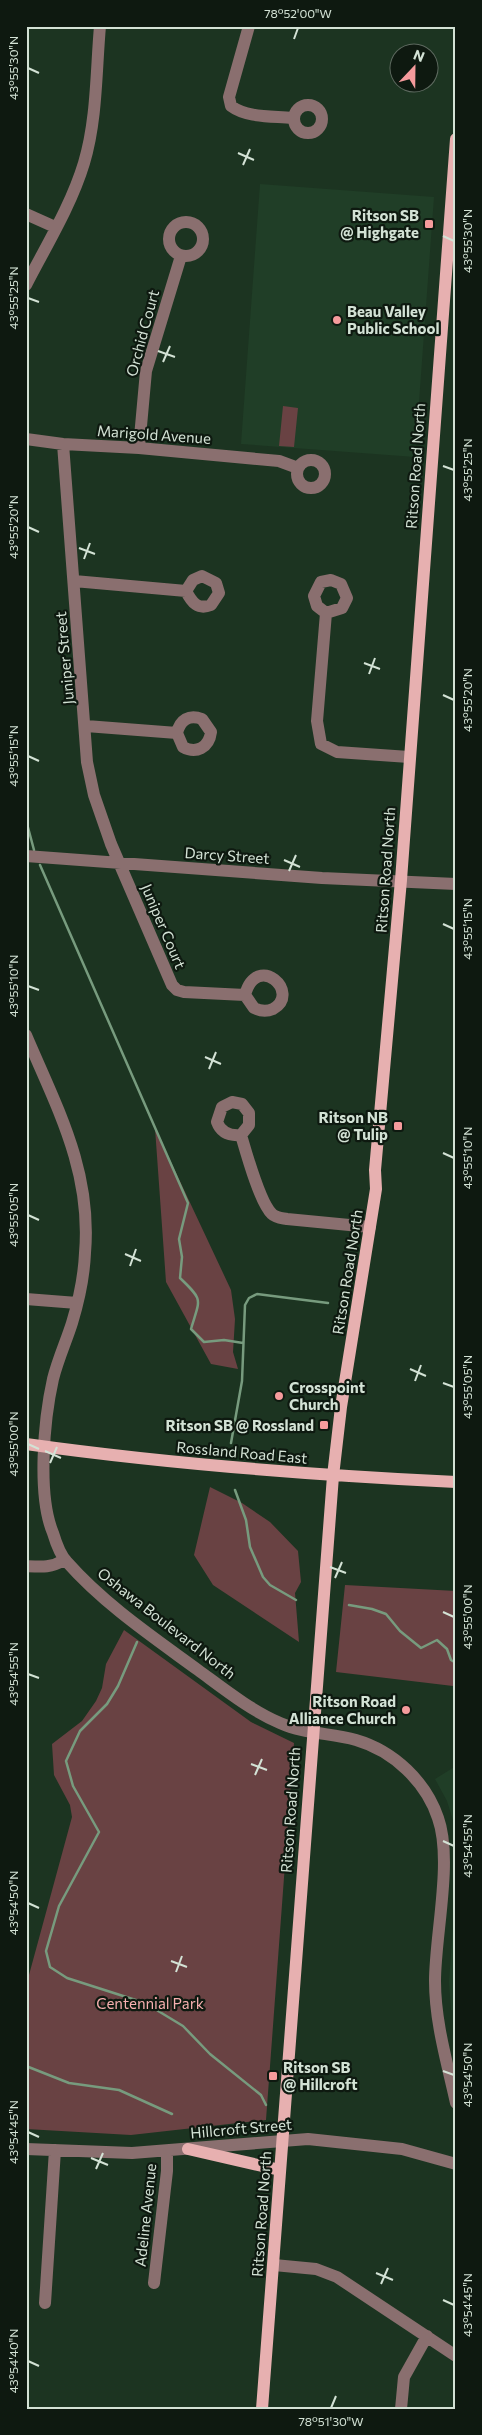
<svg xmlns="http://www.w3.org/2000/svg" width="482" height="2435" font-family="Commissioner,sans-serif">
	<rect width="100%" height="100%" fill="#1c3421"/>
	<!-- built -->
	<path fill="#203e27" d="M260,184L434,197L415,457L241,444Z
		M456,1766V1830L447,1801L435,1779Z
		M456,1885V2010H451L449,1982Z"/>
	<!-- green -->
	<path fill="#694243" d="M283,406L298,408L294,447L279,446Z
		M155,1128L231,1290L235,1319L233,1352L238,1369L211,1364L166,1282Z
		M210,1487L242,1503L270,1522L298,1551L301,1582L295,1593L299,1642L213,1585L194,1555Z
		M345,1585L456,1591V1690L453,1686L336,1672Z
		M124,1630L251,1722L294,1743L266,2120L131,2135L26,2129V1986L72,1817L70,1805L54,1775L52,1744L82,1721L96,1701L102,1688L106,1664Z"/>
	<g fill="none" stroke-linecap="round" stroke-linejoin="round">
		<!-- stream -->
		<path stroke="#779b7e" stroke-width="2.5" d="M26,820L34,850
			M40,865L188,1203L179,1239L182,1257L180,1278C204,1301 200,1298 191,1329L204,1342L224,1340L243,1343
			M231,1443L242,1381L245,1305L249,1298L257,1294L328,1303
			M235,1490L246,1520L250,1547L263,1577L270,1585L296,1600
			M349,1605L372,1609L386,1614L400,1631L421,1648L437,1640L447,1649L451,1660L456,1663
			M137,1642L118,1686L107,1704L80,1731L66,1761L73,1786L99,1832L59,1906L46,1951L50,1967L67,1978L145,2003L183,2026L210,2054L261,2095L266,2105
			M26,2066L69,2083L119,2090L172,2114"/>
		<!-- minor -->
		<path stroke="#8a6f6f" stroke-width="12" d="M249,26L229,97L231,106C247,118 273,116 292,118
			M294 119a14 14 0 1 1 28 0a14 14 0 1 1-28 0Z
			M26,214L55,227
			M169 239a17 17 0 1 1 34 0a17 17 0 1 1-34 0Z
			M26,285C46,246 71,206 84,163C97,120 96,71 100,26
			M26,439L63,444L139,448L279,461L298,468
			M63,444L87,762L94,795L111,844L172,985L177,990L184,992L245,995L254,1008C260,1011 266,1012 273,1009C302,993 257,951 245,995
			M139,448L146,371L181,256
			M297 474a14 14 0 1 1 28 0a14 14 0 1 1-28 0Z
			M74,581L186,591L193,580L202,576L216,583L219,593L211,605C198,610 192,603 186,591
			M326,613L342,608L347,598L341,584L331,580L321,582L314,596L317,606L326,613L317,721L321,744L337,752L409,757
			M86,726L177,733L183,747C196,754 209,748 211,732L202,719C189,714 180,720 177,733
			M26,856L322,878L456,884
			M26,1035C57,1108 92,1171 85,1253C84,1276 79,1300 72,1323C66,1342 58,1359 53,1379C44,1419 37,1495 53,1533C56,1543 60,1555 67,1562C104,1604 153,1637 198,1670C224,1689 250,1710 280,1723C304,1734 331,1733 356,1740C394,1751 426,1782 438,1818C453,1860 435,1935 435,1981C435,2022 447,2062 456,2103
			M241,1135C230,1136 221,1133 217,1122L222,1107L232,1102L242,1104L249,1113V1125L241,1135C246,1152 260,1203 272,1214C276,1218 282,1218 287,1219L370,1227
			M26,1299L77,1303
			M26,1566C42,1567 51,1568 64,1560
			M26,2149L132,2153L308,2139L402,2149L456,2164
			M274,2265L316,2269L337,2277L456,2356
			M154,2283L167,2171V2151
			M45,2303L55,2150
			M401,2409L404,2377L427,2336"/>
		<!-- major -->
		<path stroke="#e7b0b0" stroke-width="12" d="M26,1444C169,1464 312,1475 456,1482
			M188,2149L280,2170
			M262,2409L333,1476L341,1407L376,1189L375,1170L401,880L456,139"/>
	</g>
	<!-- ticks -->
	<path fill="none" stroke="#d3e2d5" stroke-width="2" d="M294,39L298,28M28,68L39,73M238,153L254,160M243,165L250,149M443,236L454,241M28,298L39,302M158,351L175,357M163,362L170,346M443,466L454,470M28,527L39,532M79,548L95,554M84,559L90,543M364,663L380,669M369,674L375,658M443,695L454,700M28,756L39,761M284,860L300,867M289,871L296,855M443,924L454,929M28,986L39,990M205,1057L221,1064M209,1069L216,1052M443,1153L454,1158M28,1215L39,1220M125,1254L141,1261M130,1266L136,1249M410,1369L426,1376M415,1381L421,1365M443,1383L454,1387M28,1444L39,1449M45,1451L61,1458M50,1463L57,1447M330,1567L346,1573M335,1578L342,1562M443,1612L454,1617M28,1674L39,1678M251,1764L267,1770M255,1775L262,1759M443,1841L454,1846M28,1903L39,1908M171,1961L187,1967M176,1972L182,1956M443,2071L454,2075M28,2132L39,2137M91,2158L108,2165M96,2169L103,2153M376,2273L393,2280M381,2284L388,2268M443,2300L454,2305M28,2361L39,2366M331,2408L336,2396"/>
	<!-- markers -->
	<g fill="#f59b9c" stroke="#0e1910" stroke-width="2">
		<rect x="424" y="219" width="10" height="10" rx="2.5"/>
		<circle cx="337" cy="320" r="5"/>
		<rect x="393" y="1121" width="10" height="10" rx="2.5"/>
		<circle cx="279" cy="1396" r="5"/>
		<rect x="319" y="1420" width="10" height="10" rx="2.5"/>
		<circle cx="406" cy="1710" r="5"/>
		<rect x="268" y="2071" width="10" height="10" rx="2.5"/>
	</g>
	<g text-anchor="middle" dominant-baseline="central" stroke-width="4.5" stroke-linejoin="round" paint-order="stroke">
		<!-- poi labels -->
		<g font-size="15" font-weight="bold" fill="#d3e2d5" stroke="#0e1910" text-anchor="end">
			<text x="419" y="215">Ritson SB<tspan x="419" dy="17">@ Highgate</tspan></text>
			<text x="347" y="311" text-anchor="start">Beau Valley<tspan x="347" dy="17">Public School</tspan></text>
			<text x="388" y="1117">Ritson NB<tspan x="388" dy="17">@ Tulip</tspan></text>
			<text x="289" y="1387" text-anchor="start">Crosspoint<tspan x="289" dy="17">Church</tspan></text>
			<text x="314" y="1425">Ritson SB @ Rossland</text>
			<text x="396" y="1701">Ritson Road<tspan x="396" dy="17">Alliance Church</tspan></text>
			<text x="283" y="2067" text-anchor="start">Ritson SB<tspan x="283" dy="17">@ Hillcroft</tspan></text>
		</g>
		<!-- street labels -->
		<g font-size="15" fill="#d3e2d5" stroke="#0e1910">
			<text transform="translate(142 333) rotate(-75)">Orchid Court</text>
			<text transform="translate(154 434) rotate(4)">Marigold Avenue</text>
			<text transform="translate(415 466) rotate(-86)">Ritson Road North</text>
			<text transform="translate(64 658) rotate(-95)">Juniper Street</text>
			<text transform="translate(227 855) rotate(4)">Darcy Street</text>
			<text transform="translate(385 870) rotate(-86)">Ritson Road North</text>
			<text transform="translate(164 926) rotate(67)">Juniper Court</text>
			<text transform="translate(347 1272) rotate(-81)">Ritson Road North</text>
			<text transform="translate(242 1452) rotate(5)">Rossland Road East</text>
			<text transform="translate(167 1623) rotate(38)">Oshawa Boulevard North</text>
			<text transform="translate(290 1810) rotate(-86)">Ritson Road North</text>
			<text transform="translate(241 2128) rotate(-5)">Hillcroft Street</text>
			<text transform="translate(261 2214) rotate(-86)">Ritson Road North</text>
			<text transform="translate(145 2215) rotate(-84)">Adeline Avenue</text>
		</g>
		<!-- park labels -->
		<g font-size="15" fill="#f8b0b0" stroke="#0e1910">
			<text x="150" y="2003">Centennial Park</text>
		</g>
	</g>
	<!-- border -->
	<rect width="482" height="2435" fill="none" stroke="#0e1910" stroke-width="55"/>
	<!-- north arrow -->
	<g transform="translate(414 68) rotate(22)"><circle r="24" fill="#0e1910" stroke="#5d695f"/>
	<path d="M0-4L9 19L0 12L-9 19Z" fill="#f59b9c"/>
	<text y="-8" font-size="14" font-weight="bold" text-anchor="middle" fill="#d3e2d5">N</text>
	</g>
	<rect x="28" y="28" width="426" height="2380" fill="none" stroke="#d3e2d5" stroke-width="2"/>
	<g font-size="12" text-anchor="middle" fill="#d3e2d5">
		<text x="298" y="18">78°52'00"W</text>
		<text transform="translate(14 68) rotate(-90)" y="4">43°55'30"N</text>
		<text transform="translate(468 241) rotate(-90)" y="4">43°55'30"N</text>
		<text transform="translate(14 298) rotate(-90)" y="4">43°55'25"N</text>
		<text transform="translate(468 470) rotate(-90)" y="4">43°55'25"N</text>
		<text transform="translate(14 527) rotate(-90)" y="4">43°55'20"N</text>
		<text transform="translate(468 700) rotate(-90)" y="4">43°55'20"N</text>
		<text transform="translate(14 756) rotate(-90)" y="4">43°55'15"N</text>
		<text transform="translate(468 929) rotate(-90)" y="4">43°55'15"N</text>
		<text transform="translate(14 986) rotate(-90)" y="4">43°55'10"N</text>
		<text transform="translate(468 1158) rotate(-90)" y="4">43°55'10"N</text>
		<text transform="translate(14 1215) rotate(-90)" y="4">43°55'05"N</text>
		<text transform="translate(468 1387) rotate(-90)" y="4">43°55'05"N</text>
		<text transform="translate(14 1444) rotate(-90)" y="4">43°55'00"N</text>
		<text transform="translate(468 1617) rotate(-90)" y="4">43°55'00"N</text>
		<text transform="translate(14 1674) rotate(-90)" y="4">43°54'55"N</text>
		<text transform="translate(468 1846) rotate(-90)" y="4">43°54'55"N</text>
		<text transform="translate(14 1903) rotate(-90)" y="4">43°54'50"N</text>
		<text transform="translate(468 2075) rotate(-90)" y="4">43°54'50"N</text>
		<text transform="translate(14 2132) rotate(-90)" y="4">43°54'45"N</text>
		<text transform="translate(468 2305) rotate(-90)" y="4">43°54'45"N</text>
		<text transform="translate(14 2361) rotate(-90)" y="4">43°54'40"N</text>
		<text x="331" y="2426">78°51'30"W</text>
	</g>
</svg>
